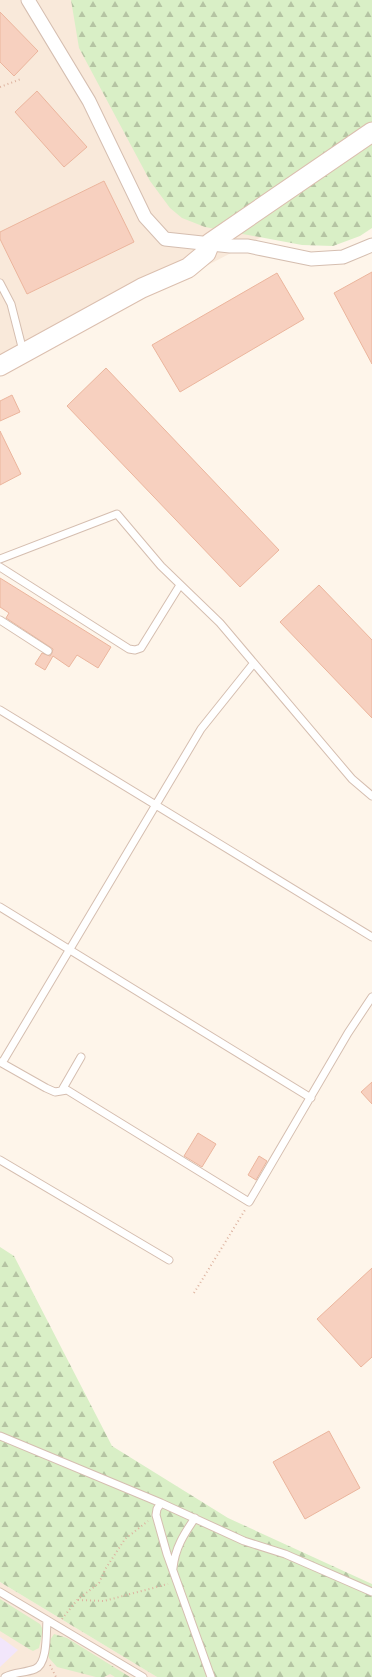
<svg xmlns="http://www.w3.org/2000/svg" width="372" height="1677" font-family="'DM Sans',sans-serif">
	<defs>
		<pattern id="forest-firs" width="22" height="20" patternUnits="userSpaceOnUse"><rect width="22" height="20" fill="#d9efc6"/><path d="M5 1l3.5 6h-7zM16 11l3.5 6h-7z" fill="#b5c4a3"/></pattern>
	</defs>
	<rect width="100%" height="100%" fill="#fef5ea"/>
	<!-- residential -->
	<path fill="#f9e9da" d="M0,0H177L292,221L0,374Z
		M0,1582L157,1677H0Z"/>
	<!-- education -->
	<path fill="#f2e6fb" d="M0,1637L18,1650L0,1667Z"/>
	<!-- forest -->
	<path fill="url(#forest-firs)" d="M71,0H372V228L360,236L333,246L302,245L205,227L182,218L170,208L150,181L79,48Z
		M0,1247L14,1256L112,1446L228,1518L372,1584V1677H157L0,1582Z
		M0,1599L40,1624L43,1630L39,1648L33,1651L29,1649L0,1631Z
		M54,1634L67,1638L130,1677H115L110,1674L104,1677H96L57,1667L49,1658L47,1653L50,1640Z"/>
	<!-- building -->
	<path fill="#f7d0bf" stroke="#ebb59d" d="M0,12L38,51L14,76L0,62Z
		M37,91L87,147L64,167L15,112Z
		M104,181L134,242L27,294L0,239V232Z
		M372,272V364L334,293Z
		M277,273L304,319L180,392L152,345Z
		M106,368L279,550L240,587L67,406Z
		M12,395L20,412L0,421V401Z
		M0,431L21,474L0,485Z
		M0,578L111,647L98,668L77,655L69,667L53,656L45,670L35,664L42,653L50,656L52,653L53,649L6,618L9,613L0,607Z
		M319,585L372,640V718L280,622Z
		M372,1082V1104L361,1092Z
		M198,1133L216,1144L202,1167L184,1156Z
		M259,1156L267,1161L256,1180L248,1175Z
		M372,1268V1357L361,1367L317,1319Z
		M329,1431L360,1488L305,1519L273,1462Z"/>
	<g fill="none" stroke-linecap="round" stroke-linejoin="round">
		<defs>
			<path id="service" d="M0,283L11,304L23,351
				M0,559L117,514L161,566L220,623L352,779L372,796
				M0,567L129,649L135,650L141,648L180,585
				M0,620L48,651
				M0,710L372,937
				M0,907L311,1098
				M0,1062L46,1088L55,1092L67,1090L249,1202L348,1033L372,997
				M2,1063L201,729L253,664
				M62,1090L81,1057
				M0,1160L169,1260
				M0,1436L161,1503
				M173,1568C175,1548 184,1534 195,1518
				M0,1592L143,1677
				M5,1677C14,1672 25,1673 35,1669C48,1664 46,1632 47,1620
				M211,1677L167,1554L156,1515L157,1509L161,1503L244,1541L285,1554L372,1592"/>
			<path id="minor" d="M28,0L89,101L145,217L165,239L230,246H248L311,259L343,257L372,245"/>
			<path id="secondary" d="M0,366L142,288L188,268L206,253L210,243L372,132"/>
		</defs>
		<!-- service casing -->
		<use href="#service" stroke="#d5beb0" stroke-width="9"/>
		<!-- minor casing -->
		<use href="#minor" stroke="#d5beb0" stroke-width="15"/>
		<!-- secondary casing -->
		<use href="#secondary" stroke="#dbbfaf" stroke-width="21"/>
		<!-- path -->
		<path stroke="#ddb3a0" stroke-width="2" stroke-dasharray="1 3" stroke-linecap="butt" d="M0,87L21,79
			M194,1293L245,1210
			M78,1600L104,1601L168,1584
			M62,1619L77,1600L99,1583L106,1568L125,1539L148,1521
			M50,1665L56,1677"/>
		<!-- service -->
		<use href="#service" stroke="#fff" stroke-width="7"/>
		<!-- minor -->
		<use href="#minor" stroke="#fff" stroke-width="13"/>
		<!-- secondary -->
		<use href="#secondary" stroke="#fff" stroke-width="19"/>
	</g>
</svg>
